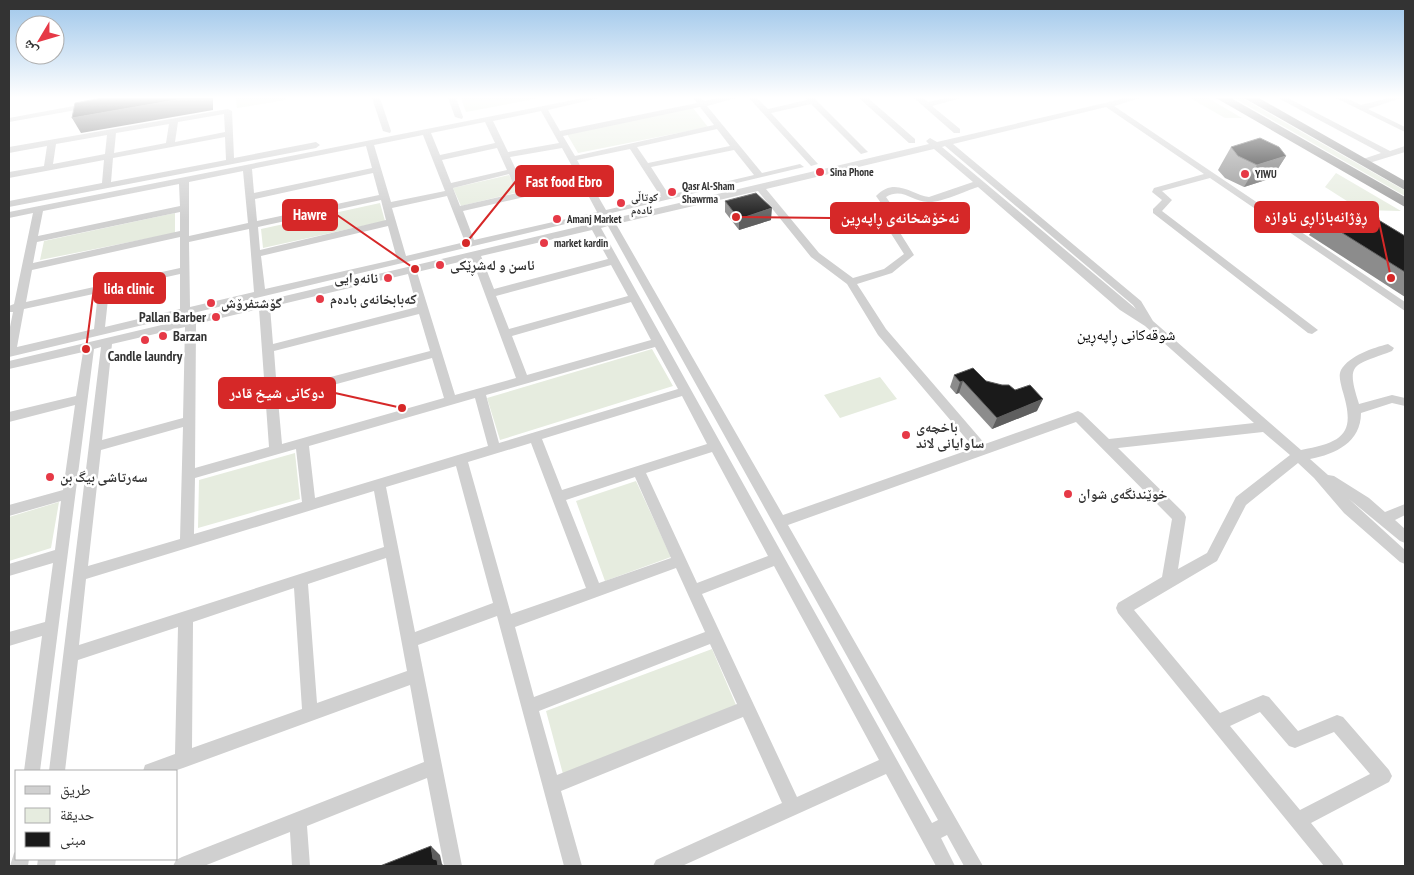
<svg xmlns="http://www.w3.org/2000/svg" width="1414" height="875" font-family="'PT Sans Narrow','Noto Naskh Arabic',sans-serif">
	<rect width="100%" height="100%" fill="#fff"/>
	<!-- green -->
	<path fill="#e6ecdf" d="M236,98H286V100L237,108Z
		M461,98H540L466,112Z
		M1190,98H1208L1242,118H1225Z
		M1234,98H1242L1404,190L1405,196Z
		M693,108L708,127L578,153L567,134Z
		M1336,173L1401,211L1361,210L1325,187Z
		M509,175L518,192L461,206L453,188Z
		M380,203L385,221L263,248L261,229Z
		M175,213V233L40,260L44,241Z
		M652,349L673,386L500,440L487,398Z
		M880,377L897,399L840,418L824,395Z
		M295,453L300,499L198,528L199,480Z
		M636,481L671,557L605,581L576,501Z
		M59,502L51,548L9,561V517Z
		M712,649L736,705L563,774L546,711Z"/>
	<g fill="none" stroke-linecap="round" stroke-linejoin="round">
		<!-- minor -->
		<path fill="#d0d0d0" fill-rule="evenodd" d="M372,98H380L391,131L390,133L383,131Z
			M448,98H456L463,117L462,119L455,117Z
			M583,98H599L548,110L560,131L697,103L693,98H701L704,101L720,98H736L707,106L762,173L800,164L804,167L9,357V332L13,312H9V306L14,304L33,213L9,218V212ZM700,107L714,125L575,156L563,136ZM541,111L559,143L508,152L493,121ZM485,122L495,143L440,155L431,133ZM717,129L730,146L648,163L637,147ZM423,135L445,191L391,202L374,145ZM366,146L372,168L254,193L252,169ZM497,148L507,170L451,183L442,160ZM562,148L579,179L526,191L510,157ZM630,149L661,197L606,210L577,160ZM734,150L754,175L669,195L651,167ZM243,171L248,223L189,236V182ZM373,173L379,195L257,221L255,199ZM509,174L517,193L460,206L453,188ZM179,184L180,206L38,236L43,211ZM582,184L597,212L474,240L463,211ZM447,196L465,242L406,256L392,208ZM381,200L386,220L260,250L258,227ZM180,212V231L33,263L37,242ZM388,226L397,259L265,289L261,256ZM249,229L254,292L190,307L189,242ZM180,237V268L26,302L32,270ZM180,274V309L105,327L109,290ZM98,293L94,329L17,347L24,309Z
			M749,98H757L768,109L807,100L805,98H814L868,152L861,154L811,104L771,113L818,164L811,166Z
			M859,98H868L915,139V143H909Z
			M914,98H923L928,102L946,98H961L932,106L960,129V133H954Z
			M1126,98H1140L1114,106L1405,302V311L1210,178L1162,191L1172,200L1162,211L1318,330L1312,334L1308,333L1153,213V209L1162,200L1152,192L1154,188L1204,174L1106,107L953,144L1141,301L1153,321L1301,450C1345,442 1356,433 1342,389C1341,383 1338,376 1341,370C1350,355 1373,348 1388,344L1394,348L1392,351C1354,366 1345,361 1359,404L1392,395L1405,398V406L1392,403L1361,413C1361,442 1336,454 1310,459L1328,475L1334,476L1369,498L1385,512L1405,504V515L1395,520L1405,529V543L1400,541L1349,499L1405,550V564L1400,562L1344,513L1314,478L1298,463L1246,505L1217,561L1134,610L1220,713L1263,695L1269,697L1298,731L1337,715L1343,717L1389,770L1392,776L1389,782L1311,823L1341,860L1344,866H1324L1118,613L1116,608L1118,603L1162,577L1172,519L1076,422L788,525L983,866H964L947,835L941,838L955,866H936L886,774L682,866H653L656,860L782,803L743,717L561,791L582,866H564L497,616L418,645L462,866H444L427,778L307,826L310,866H292L290,832L204,866H173L176,860L182,857L424,762L410,685L183,768L174,771H143L145,765L175,754L178,627L78,660L65,771H49L101,347L94,349L40,771H24L42,636L9,646V632L45,622L53,563L9,576V564L55,550L61,501L9,516V505L63,490L75,405L9,422V412L76,396L83,352L9,369V361L929,144L926,141L930,138L937,142ZM945,146L1133,305L1136,309L942,147ZM934,149L973,182L929,197C912,195 895,176 876,196L883,206L864,214L890,232L904,254L884,269L853,278L819,253L766,189ZM978,187L1120,310L1145,326L1254,423L1109,439L1082,413L1078,411L985,444L886,329L857,284L892,273L914,255L897,228L877,214L893,207L886,197C903,187 912,202 928,202C941,203 965,191 978,187ZM758,191L811,257L847,284L878,335L974,448L783,515L616,224ZM608,226L938,820L932,823L601,228ZM592,230L608,259L494,289L481,256ZM472,259L516,378L455,395L417,272ZM611,265L628,296L509,329L496,296ZM408,274L417,307L273,344L270,307ZM631,302L651,340L527,375L512,336ZM259,309L269,447L195,468L196,324ZM419,314L430,351L277,391L274,351ZM185,327L183,418L102,440L112,344ZM655,347L678,389L499,443L486,395ZM432,358L444,398L282,444L278,400ZM682,396L707,444L562,490L542,439ZM475,398L488,446L315,498L309,446ZM183,427L180,539L88,566L101,450ZM1263,432L1290,455L1236,497L1207,553L1178,569L1186,517L1184,513L1118,448ZM531,443L586,588L511,614L468,462ZM296,449L302,502L194,534L195,478ZM712,452L768,556L697,583L646,473ZM456,466L493,603L415,632L386,487ZM635,477L671,558L599,583L566,500ZM374,491L384,547L79,645L86,579ZM386,558L407,671L317,703L308,584ZM774,566L879,760L797,797L702,594ZM676,568L705,632L534,697L515,627ZM294,588L302,709L192,748L193,622ZM710,644L737,704L557,775L539,711ZM1260,712L1289,746L1295,748L1334,732L1370,774L1300,810L1230,726Z
			M1278,98H1288L1390,151L1405,146V152L1366,164H1360V160L1381,153Z
			M1336,98H1346L1361,105L1388,98H1401L1368,109L1405,127V132Z
			M90,103H93V107L9,122V118Z
			M228,109L232,111L234,158L316,142L320,145L316,148L9,207V201L102,183L104,160L9,178V172L44,166L47,146L9,153V147ZM224,114L225,132L175,142L178,122ZM169,124L166,143L114,153L116,133ZM107,135L105,154L53,164L56,144ZM225,137L226,160L111,182L113,158Z
			M16,851V859H29L28,866H10L14,853Z
			M38,859H56L55,866H37Z"/>
		<!-- highway -->
		<path fill="#9a9a9a" fill-rule="evenodd" d="M1216,98H1231L1405,197V207Z
			M1244,98H1259L1405,181V190Z"/>
	</g>
	<!-- wall -->
	<path fill="#8c8c8c" d="M1231,147L1286,156L1272,178L1244,187L1225,178L1218,170Z
		M725,201L771,220L739,230L725,212Z
		M1320,219L1405,236V297L1309,235Z
		M954,375L986,381L1037,411L992,429L959,393L956,394L950,387Z"/>
	<!-- shaded-wall -->
	<path fill="#5f5f5f" d="M187,98H213V110L81,133L72,118Z
		M1286,156L1272,178L1244,187L1257,165Z
		M772,208L771,220L739,230V219Z
		M963,381L959,393L956,394L960,382Z
		M1043,399L1037,411L992,429L997,418Z
		M431,846L440,855L442,864L444,866H438L433,859Z"/>
	<!-- building -->
	<path fill="#1a1a1a" stroke="#5f5f5f" d="M102,98H187L72,118L75,103Z
		M1260,138L1279,147L1286,156L1257,165L1238,156L1231,147Z
		M756,193L772,208L739,219L725,201Z
		M1357,207L1405,236V272L1320,219Z
		M973,368L986,381L1002,385H1009L1015,390L1030,385L1043,399L997,418L963,381L960,382L954,375Z
		M431,846L433,859L437,860L438,866H380Z"/>
	<!-- sky -->
	<linearGradient id="sky" x2="0" y2="1"><stop stop-color="#9ec6ea"/><stop offset="0.44" stop-color="#fff"/><stop offset="1" stop-color="#fff" stop-opacity="0"/></linearGradient>
	<rect width="1414" height="221" fill="url(#sky)"/>
	<!-- markers -->
	<g fill="#e63946" stroke="#fff" stroke-width="2">
		<circle cx="820" cy="172" r="5"/>
		<circle cx="1245" cy="174" r="5"/>
		<circle cx="672" cy="192" r="5"/>
		<circle cx="621" cy="203" r="5"/>
		<circle cx="557" cy="219" r="5"/>
		<circle cx="544" cy="243" r="5"/>
		<circle cx="440" cy="265" r="5"/>
		<circle cx="388" cy="278" r="5"/>
		<circle cx="320" cy="299" r="5"/>
		<circle cx="211" cy="303" r="5"/>
		<circle cx="216" cy="317" r="5"/>
		<circle cx="163" cy="336" r="5"/>
		<circle cx="145" cy="340" r="5"/>
		<circle cx="906" cy="435" r="5"/>
		<circle cx="50" cy="477" r="5"/>
		<circle cx="1068" cy="494" r="5"/>
	</g>
	<g text-anchor="middle" dominant-baseline="central" stroke-width="5" stroke-linejoin="round" paint-order="stroke">
		<!-- far-poi labels -->
		<g font-size="11" font-weight="bold" fill="#333" stroke="#fff" text-anchor="start">
			<text x="830" y="172">Sina Phone</text>
			<text x="1255" y="174">YIWU</text>
			<text x="682" y="186">Qasr Al-Sham<tspan x="682" dy="13">Shawrma</tspan></text>
			<text x="631" y="197">کوتاڵی<tspan x="631" dy="13">ئادەم</tspan></text>
			<text x="567" y="219">Amanj Market</text>
			<text x="554" y="243">market kardin</text>
		</g>
		<!-- poi labels -->
		<g font-size="14" font-weight="bold" fill="#333" stroke="#fff" text-anchor="start">
			<text x="450" y="265">ئاسن و لەشڕێکی</text>
			<text x="378" y="278" text-anchor="end">نانەوایی</text>
			<text x="330" y="299">کەبابخانەی بادەم</text>
			<text x="221" y="303">گۆشتفرۆش</text>
			<text x="206" y="317" text-anchor="end">Pallan Barber</text>
			<text x="173" y="336">Barzan</text>
			<text x="145" y="356" text-anchor="middle">Candle laundry</text>
			<text x="916" y="427">باخچەی<tspan x="916" dy="16">ساوایانی لاند</tspan></text>
			<text x="60" y="477">سەرتاشی بیگ بن</text>
			<text x="1078" y="494">خوێندنگەی شوان</text>
		</g>
		<!-- neighbourhood labels -->
		<g font-size="15" fill="#000" stroke="#fff">
			<text x="1126" y="334">شوقەکانی ڕاپەڕین</text>
		</g>
	</g>
	<!-- callouts -->
	<path fill="none" stroke="#d62828" stroke-width="2" d="M466 243L516 181M415 269L337 215M1391 278L1378 217M736 217L831 218M86 349L94 288M402 408L335 393"/>
	<g fill="#d62828" stroke="#fff" stroke-width="2">
		<circle cx="466" cy="243" r="5"/>
		<circle cx="415" cy="269" r="5"/>
		<circle cx="1391" cy="278" r="5"/>
		<circle cx="736" cy="217" r="5"/>
		<circle cx="86" cy="349" r="5"/>
		<circle cx="402" cy="408" r="5"/>
	</g>
	<g fill="#d62828" stroke="#d62828" stroke-width="2">
		<rect x="516" y="166" width="97" height="30" rx="5"/>
		<rect x="283" y="200" width="54" height="30" rx="5"/>
		<rect x="1255" y="202" width="123" height="30" rx="5"/>
		<rect x="831" y="203" width="138" height="30" rx="5"/>
		<rect x="94" y="273" width="71" height="30" rx="5"/>
		<rect x="219" y="378" width="116" height="30" rx="5"/>
	</g>
	<g font-size="15" text-anchor="middle" font-weight="bold" fill="#fff">
		<text x="564" y="187">Fast food Ebro</text>
		<text x="310" y="220">Hawre</text>
		<text x="1316" y="222">ڕۆژانەبازاڕی ناوازە</text>
		<text x="900" y="223">نەخۆشخانەی ڕاپەڕین</text>
		<text x="129" y="294">lida clinic</text>
		<text x="277" y="398">دوکانی شیخ قادر</text>
	</g>
	<!-- border -->
	<rect width="1414" height="875" fill="none" stroke="#333333" stroke-width="20"/>
	<!-- legend -->
	<rect x="15" y="770" width="162" height="90" fill="#ffffff" stroke="#adadad"/>
	<rect x="25" y="786" width="25" height="8" fill="#d0d0d0" stroke="#adadad"/>
	<text x="60" y="795" font-size="15" fill="#333333">طريق</text>
	<rect x="25" y="808" width="25" height="15" fill="#e6ecdf" stroke="#adadad"/>
	<text x="60" y="820" font-size="15" fill="#333333">حديقة</text>
	<rect x="25" y="832" width="25" height="15" fill="#1a1a1a" stroke="#adadad"/>
	<text x="60" y="845" font-size="15" fill="#333333">مبنى</text>
	<!-- north arrow -->
	<g transform="translate(40 40) rotate(232)"><circle r="24" fill="#ffffff" stroke="#adadad"/>
	<path d="M0-4L9 19L0 12L-9 19Z" fill="#e63946"/>
	<text y="-8" font-size="14" font-weight="bold" text-anchor="middle" fill="#333333">ش</text>
	</g>
</svg>
